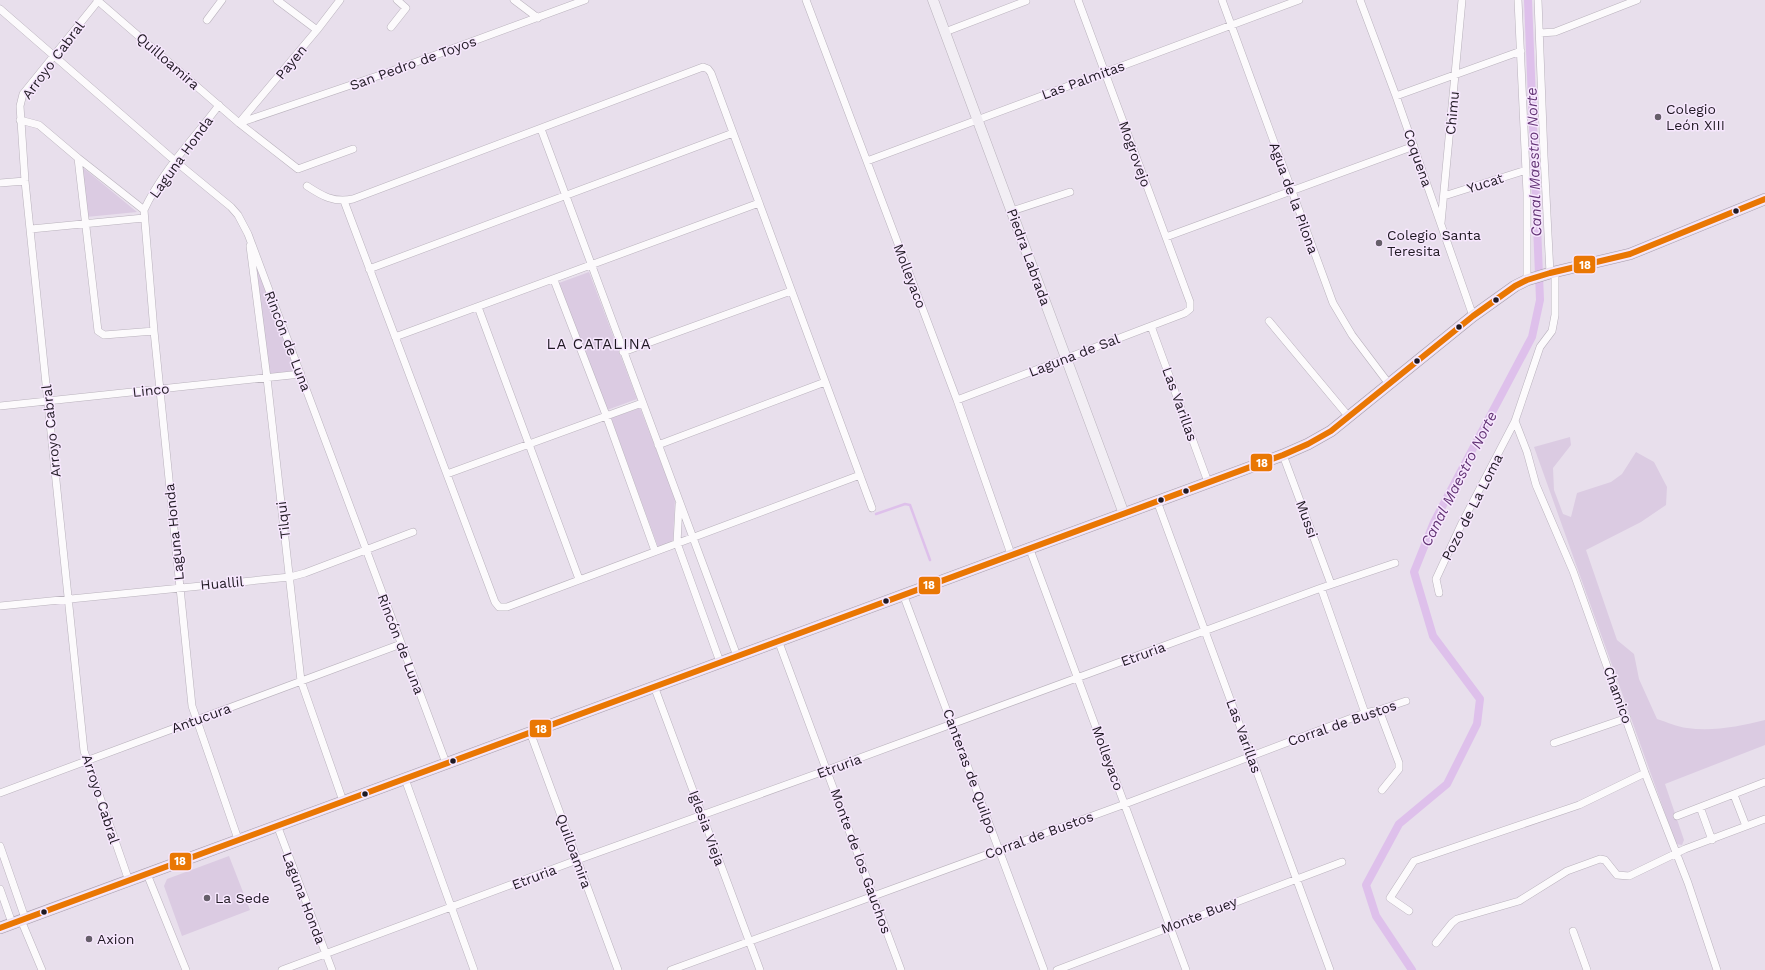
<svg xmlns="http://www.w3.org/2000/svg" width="1765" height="970" font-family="'Work Sans',sans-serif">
	<rect width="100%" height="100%" fill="#e8dfec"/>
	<!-- green -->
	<path fill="#dbcbe2" d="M81,166L137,212L86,217Z
		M252,244L300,378L270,381Z
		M589,272L637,399L607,410L559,283Z
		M640,408L675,498L673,541L658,547L611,418Z
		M1570,437L1571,445L1553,468L1554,490L1563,514L1571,517L1577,493L1611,482L1622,474L1636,452L1654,462L1667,487L1666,505L1641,522L1586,550L1617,640L1634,654L1639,679L1657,719C1667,722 1677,727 1687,728C1713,732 1740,726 1765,720V745L1665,784L1684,840L1682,845L1676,844L1534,447Z
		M229,856L250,910L182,936L164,886L167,879Z"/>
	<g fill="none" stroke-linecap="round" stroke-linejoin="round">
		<!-- stream -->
		<path stroke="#dec0eb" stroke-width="2.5" d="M876,514L905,504L910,505L930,560"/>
		<!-- canal -->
		<path stroke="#dec0eb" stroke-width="8" d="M1412,970L1376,916L1366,885L1399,824L1447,784L1477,724L1480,699L1433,636L1414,572L1434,522L1532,337L1540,300L1528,0"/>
		<defs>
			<path id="street" d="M97,0L239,123L298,169L353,149
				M277,0L317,30
				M514,0L538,18
				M806,0L957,400L1011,554
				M1222,0L1333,303L1352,335L1389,384
				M1360,0L1396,96L1473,316
				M1518,0L1527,193V280
				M1538,0L1544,156L1550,273
				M98,1L23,94L20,106L25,181L84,751L129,881
				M0,9L175,161L231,207L238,215L248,234L446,763
				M207,20L222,0
				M391,27L406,8L397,0
				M945,32L1026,1
				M1540,33L1555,32L1637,0
				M1396,96L1521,51
				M20,120L39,125L78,158L98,331L104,335L154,331
				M239,123L392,71L585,0
				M239,123L317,30L340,0
				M541,129L737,656
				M78,158L144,210L154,331L192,706L238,839
				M867,161L1299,0
				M0,183L25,181
				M307,186C322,196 334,203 353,199L703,67L708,69L711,73L872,508
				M1444,196L1526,170
				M344,201L495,602L499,607H507L860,475
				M144,210C162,171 194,139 219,105
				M1012,211L1070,192
				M1441,223L1462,0
				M31,229L144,218
				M1166,237L1414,146
				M250,246L267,378L301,681L343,801
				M369,269L733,133
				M554,280L606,415L655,551
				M478,307L579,579
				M1269,321L1349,417
				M1151,326L1208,482
				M395,337L759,203
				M623,352L791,291
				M957,400L1185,313L1190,309V302L1078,0
				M0,406L301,374
				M1515,421L1527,452L1536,485L1573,571L1645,773L1688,883L1717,970
				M658,445L825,382
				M1283,455L1331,584
				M447,474L642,403
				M1157,501L1330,970
				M679,505L677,543L720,662
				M1029,547L1186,970
				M1321,588L1365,713
				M1439,593L1436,579L1462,523L1515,421L1540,347L1552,331L1555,315V271
				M903,594L1044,970
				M0,606L290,577L305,573L413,532
				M778,640L901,970
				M654,686L760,970
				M1379,710L1399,763V769L1382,790
				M530,732L618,970
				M1554,743L1627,718
				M405,779L474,970
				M0,793L401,644
				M1734,795L1746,826
				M1700,807L1712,840
				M1677,816L1765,782
				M277,825L332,970
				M0,846L25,918
				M147,874L186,970
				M0,889L12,923
				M1409,911L1390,898L1414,861L1579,805L1645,773
				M21,920L42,970
				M1573,931L1587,970
				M1436,943L1452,923L1457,919L1519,901L1567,871L1600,859L1605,860L1617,875L1629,876L1685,849L1765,819
				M282,970L577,860L827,770L1321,588L1395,563
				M671,970L1125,804L1365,713L1379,710L1406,701
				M1057,970L1342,862"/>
			<path id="secondary" d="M933,0L1124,514"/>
			<path id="primary" d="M0,928L1283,455L1308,444L1331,431L1473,316L1515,286L1527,280L1550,273L1630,254L1765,199"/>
		</defs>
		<!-- street casing -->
		<use href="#street" stroke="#b9b2bc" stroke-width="8"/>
		<!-- secondary casing -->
		<use href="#secondary" stroke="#b9b2bc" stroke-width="11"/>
		<!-- primary casing -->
		<use href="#primary" stroke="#a89aad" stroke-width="12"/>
		<!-- street -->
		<use href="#street" stroke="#fcfafc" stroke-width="7"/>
		<!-- secondary -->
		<use href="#secondary" stroke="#f2eef4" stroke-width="10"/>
		<!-- primary -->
		<use href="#primary" stroke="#e8e2eb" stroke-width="11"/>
		<defs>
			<path id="bus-1" d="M0,928L1283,455L1308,444L1331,431L1473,316L1515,286L1527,280L1550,273L1630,254L1765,199"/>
		</defs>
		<!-- bus-1 casing -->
		<use href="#bus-1" stroke="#f7e7fe" stroke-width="9"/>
		<!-- bus-1 -->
		<use href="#bus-1" stroke="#e97703" stroke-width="6"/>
	</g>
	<!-- markers -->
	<g fill="#655e69" stroke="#f7e7fe" stroke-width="1.5">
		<circle cx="1658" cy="117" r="4"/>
		<circle cx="1379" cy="243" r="4"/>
		<circle cx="207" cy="898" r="4"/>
		<circle cx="89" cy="939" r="4"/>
	</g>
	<g fill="#1f1922" stroke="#f7e7fe" stroke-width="1.5">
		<circle cx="1736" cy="211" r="3.5"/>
		<circle cx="1496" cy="300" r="3.5"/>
		<circle cx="1459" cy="327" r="3.5"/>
		<circle cx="1417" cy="361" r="3.5"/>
		<circle cx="1186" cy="491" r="3.5"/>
		<circle cx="1161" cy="500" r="3.5"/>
		<circle cx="886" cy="601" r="3.5"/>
		<circle cx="453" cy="761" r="3.5"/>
		<circle cx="365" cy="794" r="3.5"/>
		<circle cx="44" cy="912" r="3.5"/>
	</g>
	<g text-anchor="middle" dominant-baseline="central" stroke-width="3" stroke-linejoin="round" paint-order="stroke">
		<!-- street labels -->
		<g font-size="14" fill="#1f1922" stroke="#f7e7fe">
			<text transform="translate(53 60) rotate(-53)">Arroyo Cabral</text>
			<text transform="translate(168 61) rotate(41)">Quilloamira</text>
			<text transform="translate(291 62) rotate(-50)">Payen</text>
			<text transform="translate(413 63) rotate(-20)">San Pedro de Toyos</text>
			<text transform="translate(1083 80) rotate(-20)">Las Palmitas</text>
			<text transform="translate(1452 113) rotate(-85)">Chimu</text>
			<text transform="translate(1135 154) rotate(70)">Mogrovejo</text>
			<text transform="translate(181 157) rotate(-54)">Laguna Honda</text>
			<text transform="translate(1418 158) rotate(71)">Coquena</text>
			<text transform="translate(1485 183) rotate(-18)">Yucat</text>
			<text transform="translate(1294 198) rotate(70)">Agua de la Pilona</text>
			<text transform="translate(1029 257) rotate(70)">Piedra Labrada</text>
			<text transform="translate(910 276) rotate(69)">Molleyaco</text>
			<text transform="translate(288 341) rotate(69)">Rincón de Luna</text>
			<text transform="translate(1074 355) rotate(-21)">Laguna de Sal</text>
			<text transform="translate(151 390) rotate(-6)">Linco</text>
			<text transform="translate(1180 404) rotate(70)">Las Varillas</text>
			<text transform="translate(51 431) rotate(-96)">Arroyo Cabral</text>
			<text transform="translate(1472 507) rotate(-63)">Pozo de La Loma</text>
			<text transform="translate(1307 519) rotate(70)">Mussi</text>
			<text transform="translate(283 520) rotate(-97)">Tilqui</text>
			<text transform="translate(174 532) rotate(-96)">Laguna Honda</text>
			<text transform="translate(222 583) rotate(-5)">Huallil</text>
			<text transform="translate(401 644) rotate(69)">Rincón de Luna</text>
			<text transform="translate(1143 654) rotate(-20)">Etruria</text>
			<text transform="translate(1618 695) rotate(70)">Chamico</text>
			<text transform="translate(201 718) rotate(-20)">Antucura</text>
			<text transform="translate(1342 723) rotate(-19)">Corral de Bustos</text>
			<text transform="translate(1244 736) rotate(70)">Las Varillas</text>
			<text transform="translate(1108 758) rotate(70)">Molleyaco</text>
			<text transform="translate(839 766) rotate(-20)">Etruria</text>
			<text transform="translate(970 771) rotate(70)">Canteras de Quilpo</text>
			<text transform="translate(101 799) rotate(72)">Arroyo Cabral</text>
			<text transform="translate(707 828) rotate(70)">Iglesia Vieja</text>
			<text transform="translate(1039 835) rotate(-20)">Corral de Bustos</text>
			<text transform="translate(574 851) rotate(70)">Quilloamira</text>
			<text transform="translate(861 861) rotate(70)">Monte de los Gauchos</text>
			<text transform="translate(534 877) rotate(-21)">Etruria</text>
			<text transform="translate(304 898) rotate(69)">Laguna Honda</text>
			<text transform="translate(1199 915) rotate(-21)">Monte Buey</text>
		</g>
		<!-- poi labels -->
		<g font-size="14" fill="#1f1922" stroke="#f7e7fe" text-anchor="start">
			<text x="1666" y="109">Colegio<tspan x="1666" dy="16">León XIII</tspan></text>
			<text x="1387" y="235">Colegio Santa<tspan x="1387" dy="16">Teresita</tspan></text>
			<text x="215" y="898">La Sede</text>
			<text x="97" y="939">Axion</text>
		</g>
		<!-- water labels -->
		<g font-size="15" font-style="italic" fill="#633475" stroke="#f7e7fe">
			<text transform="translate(1534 162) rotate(-92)">Canal Maestro Norte</text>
			<text transform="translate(1459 479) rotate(-63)">Canal Maestro Norte</text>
		</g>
		<!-- neighbourhood labels -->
		<g font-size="15" letter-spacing="1" fill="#1f1922" stroke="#f7e7fe">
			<text x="599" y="344">LA CATALINA</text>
		</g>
	</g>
	<g stroke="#f7e7fe" stroke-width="1.5">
		<rect x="1573" y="255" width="23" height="19" rx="4" fill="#e97703"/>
		<rect x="1250" y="453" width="23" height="19" rx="4" fill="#e97703"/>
		<rect x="918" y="576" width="23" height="19" rx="4" fill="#e97703"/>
		<rect x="529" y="719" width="23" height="19" rx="4" fill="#e97703"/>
		<rect x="169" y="852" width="23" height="19" rx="4" fill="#e97703"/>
	</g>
	<g font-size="11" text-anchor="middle" font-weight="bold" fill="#fff">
		<text x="1585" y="269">18</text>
		<text x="1262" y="467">18</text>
		<text x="929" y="589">18</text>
		<text x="541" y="733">18</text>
		<text x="180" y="865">18</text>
	</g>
</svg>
